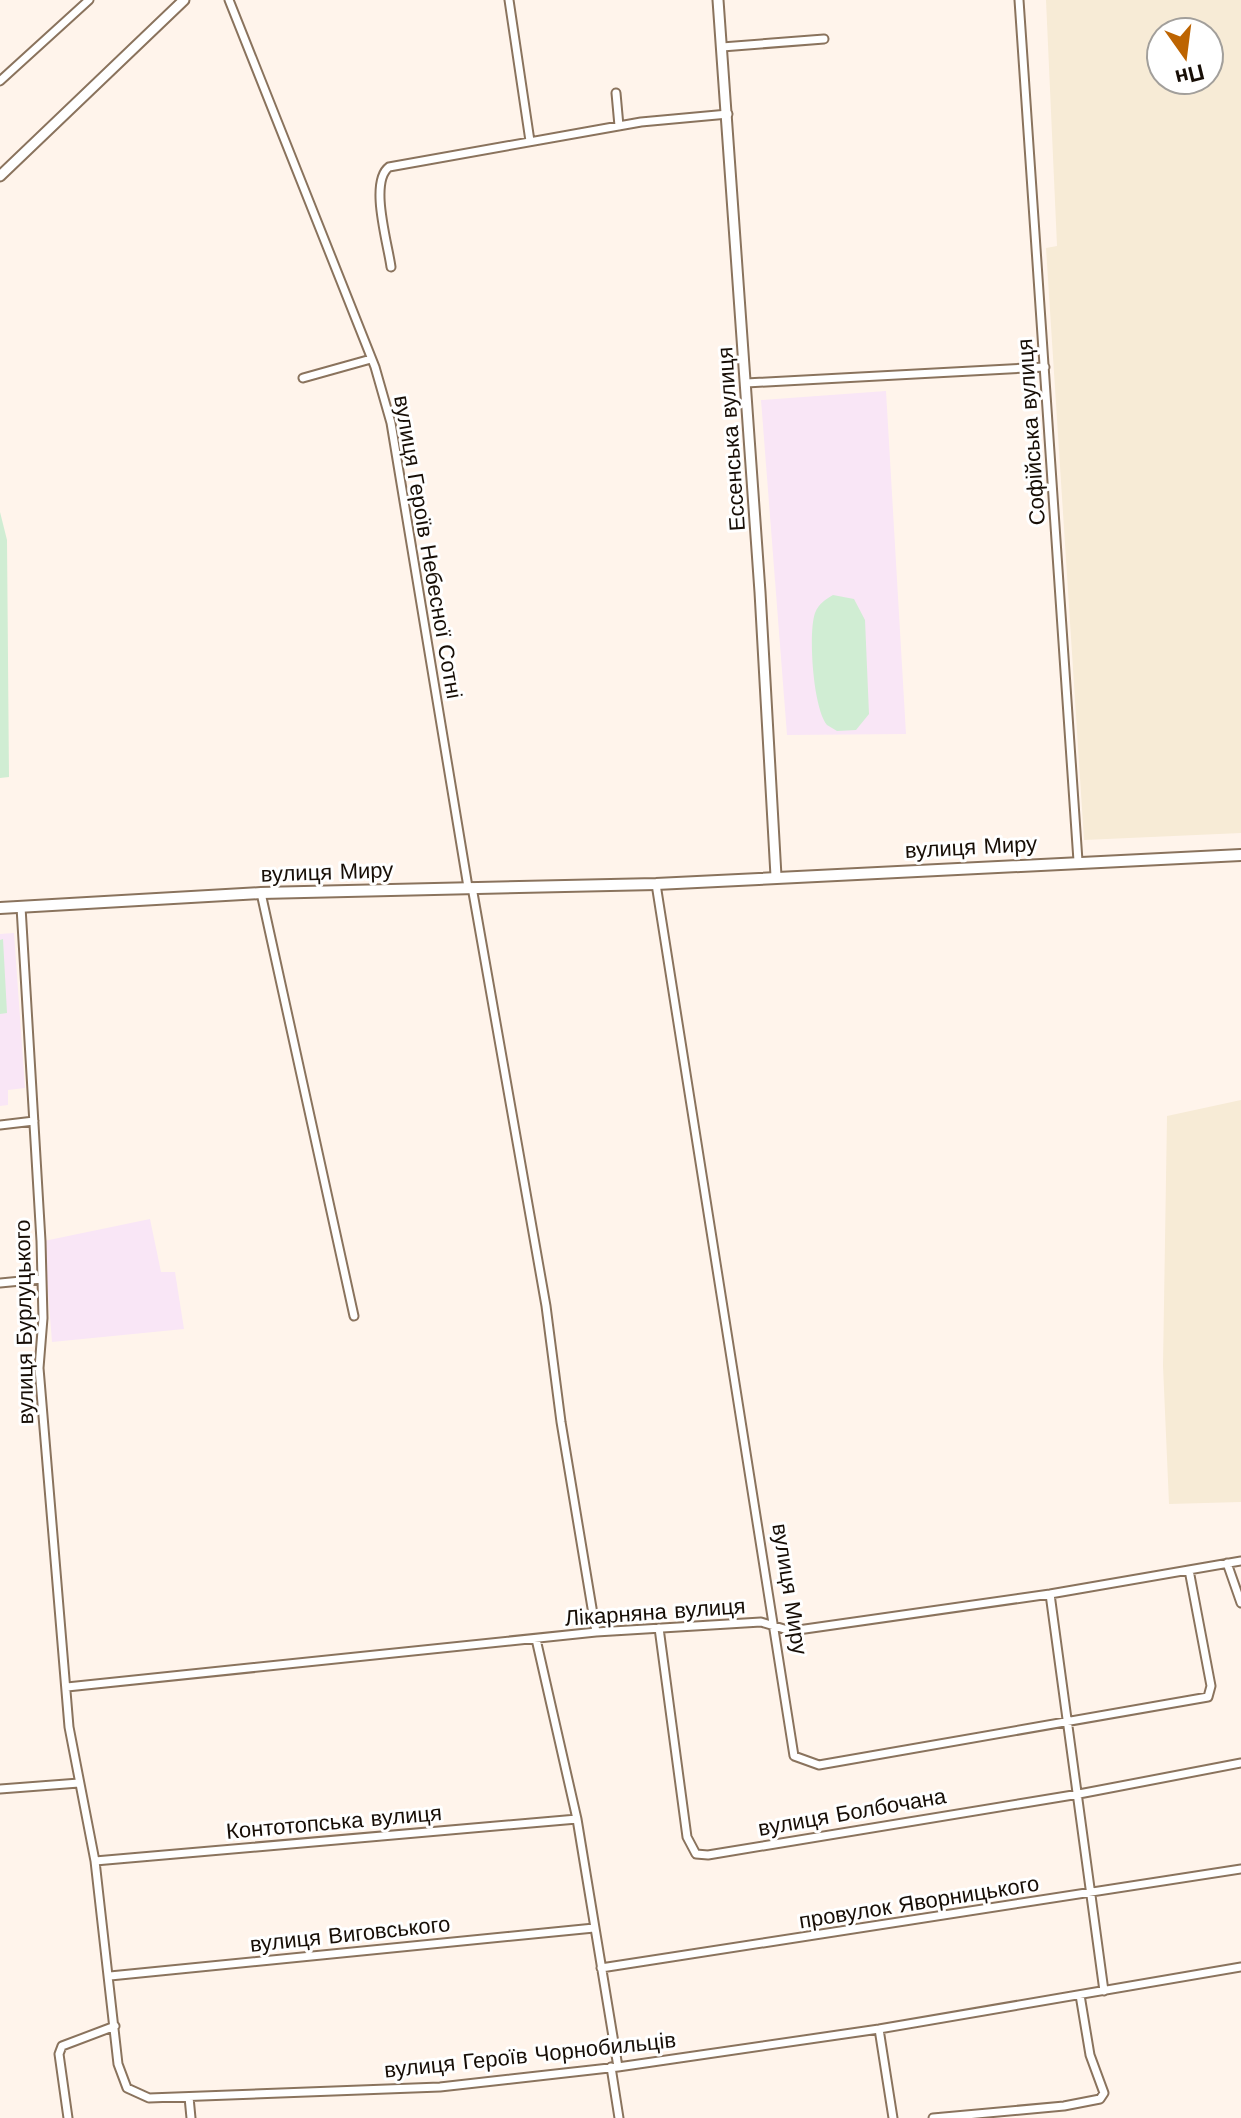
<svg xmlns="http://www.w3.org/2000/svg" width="1241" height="2118" font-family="'Work Sans',sans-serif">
	<rect width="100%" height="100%" fill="#fff4eb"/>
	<!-- industrial -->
	<path fill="#f7ebd6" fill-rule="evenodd" d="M1046,0H1241V833L1084,840L1046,248L1057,246ZM1209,32V80H1161V32Z
		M1241,1100V1502L1169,1504L1163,1366L1167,1116Z"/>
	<!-- education -->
	<path fill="#f9e6f6" d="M886,391L906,734L787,735L761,400Z
		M14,933L25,1088L8,1090V1105L0,1106V934Z
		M150,1219L161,1272H175L184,1329L52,1342L44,1241Z"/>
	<!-- green -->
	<path fill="#d0edd3" d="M0,512L7,540L9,777L0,778Z
		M833,595L854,599L865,620L869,714L856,730L837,731L827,725C813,708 808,633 815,613C819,603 825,600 833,595Z
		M3,939L7,1013L0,1014V940Z"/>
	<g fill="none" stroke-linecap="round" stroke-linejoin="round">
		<defs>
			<path id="minor" d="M229,0L375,367L391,423L468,887
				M509,0L530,141
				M1019,0L1078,861
				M722,47L824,39
				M0,81L89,0
				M616,93L619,126
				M391,267C388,244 369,182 389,167L641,122L728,114
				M303,378L371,359
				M746,383L1045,367
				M656,884L794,1756L819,1765L1208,1697L1211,1686L1189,1570
				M472,887L546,1306L561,1422L596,1632
				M261,893L354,1316
				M21,907L41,1241L43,1318L39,1368L69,1727L95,1861L118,2064L127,2088L149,2098L440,2087L618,2067L879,2029L1241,1967
				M0,1125L34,1121
				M0,1283L42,1279
				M1227,1563L1241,1603
				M1050,1594L1104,1991
				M659,1628L687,1837L696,1854L708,1855L1079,1794L1241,1763
				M536,1639L577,1819L618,2067
				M67,1687L596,1632L761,1622L791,1631L1050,1594L1241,1561
				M0,1789L79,1783
				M95,1861L577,1819
				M601,1968L1241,1869
				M110,1976L594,1928
				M879,2029L893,2118
				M611,2067L619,2118
				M189,2097L191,2118
				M68,2118L59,2054L62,2046L115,2026
				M933,2118L1064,2106L1100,2099L1104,2093L1090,2055L1080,1995"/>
			<path id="tertiary" d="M718,0L760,592L776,876
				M0,176L184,0"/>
			<path id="secondary" d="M0,908L261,893L656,884L1241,855"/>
		</defs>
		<!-- minor casing -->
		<use href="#minor" stroke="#8a735d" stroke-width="11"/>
		<!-- tertiary casing -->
		<use href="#tertiary" stroke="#8a735d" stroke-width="13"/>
		<!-- secondary casing -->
		<use href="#secondary" stroke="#8a735d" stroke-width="14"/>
		<!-- minor -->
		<use href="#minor" stroke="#fff" stroke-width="7"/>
		<!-- tertiary -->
		<use href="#tertiary" stroke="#fff" stroke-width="9"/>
		<!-- secondary -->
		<use href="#secondary" stroke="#fff" stroke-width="10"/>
	</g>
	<g text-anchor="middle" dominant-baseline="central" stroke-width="6" stroke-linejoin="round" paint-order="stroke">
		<!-- street labels -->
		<g font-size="22" fill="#170e06" stroke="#fff">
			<text transform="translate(1031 432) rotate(-94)">Софійська вулиця</text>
			<text transform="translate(731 439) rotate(-94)">Ессенська вулиця</text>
			<text transform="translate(428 547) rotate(80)">вулиця Героїв Небесної Сотні</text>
			<text transform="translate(971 847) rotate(-3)">вулиця Миру</text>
			<text transform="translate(327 872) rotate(-2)">вулиця Миру</text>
			<text transform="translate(24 1322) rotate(-91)">вулиця Бурлуцького</text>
			<text transform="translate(790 1589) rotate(81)">вулиця Миру</text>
			<text transform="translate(655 1612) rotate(-4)">Лікарняна вулиця</text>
			<text transform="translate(852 1812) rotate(-10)">вулиця Болбочана</text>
			<text transform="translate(334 1822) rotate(-5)">Контотопська вулиця</text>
			<text transform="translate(919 1902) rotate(-9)">провулок Яворницького</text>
			<text transform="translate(350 1934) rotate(-6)">вулиця Виговського</text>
			<text transform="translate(530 2055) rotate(-6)">вулиця Героїв Чорнобильців</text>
		</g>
	</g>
	<!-- north arrow -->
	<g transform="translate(1185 56) rotate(166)"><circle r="38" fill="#ffffff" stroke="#a29f9b" stroke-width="2"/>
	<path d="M0-6L14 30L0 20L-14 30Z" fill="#bd6401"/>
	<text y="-12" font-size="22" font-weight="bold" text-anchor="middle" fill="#170e06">Пн</text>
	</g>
</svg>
